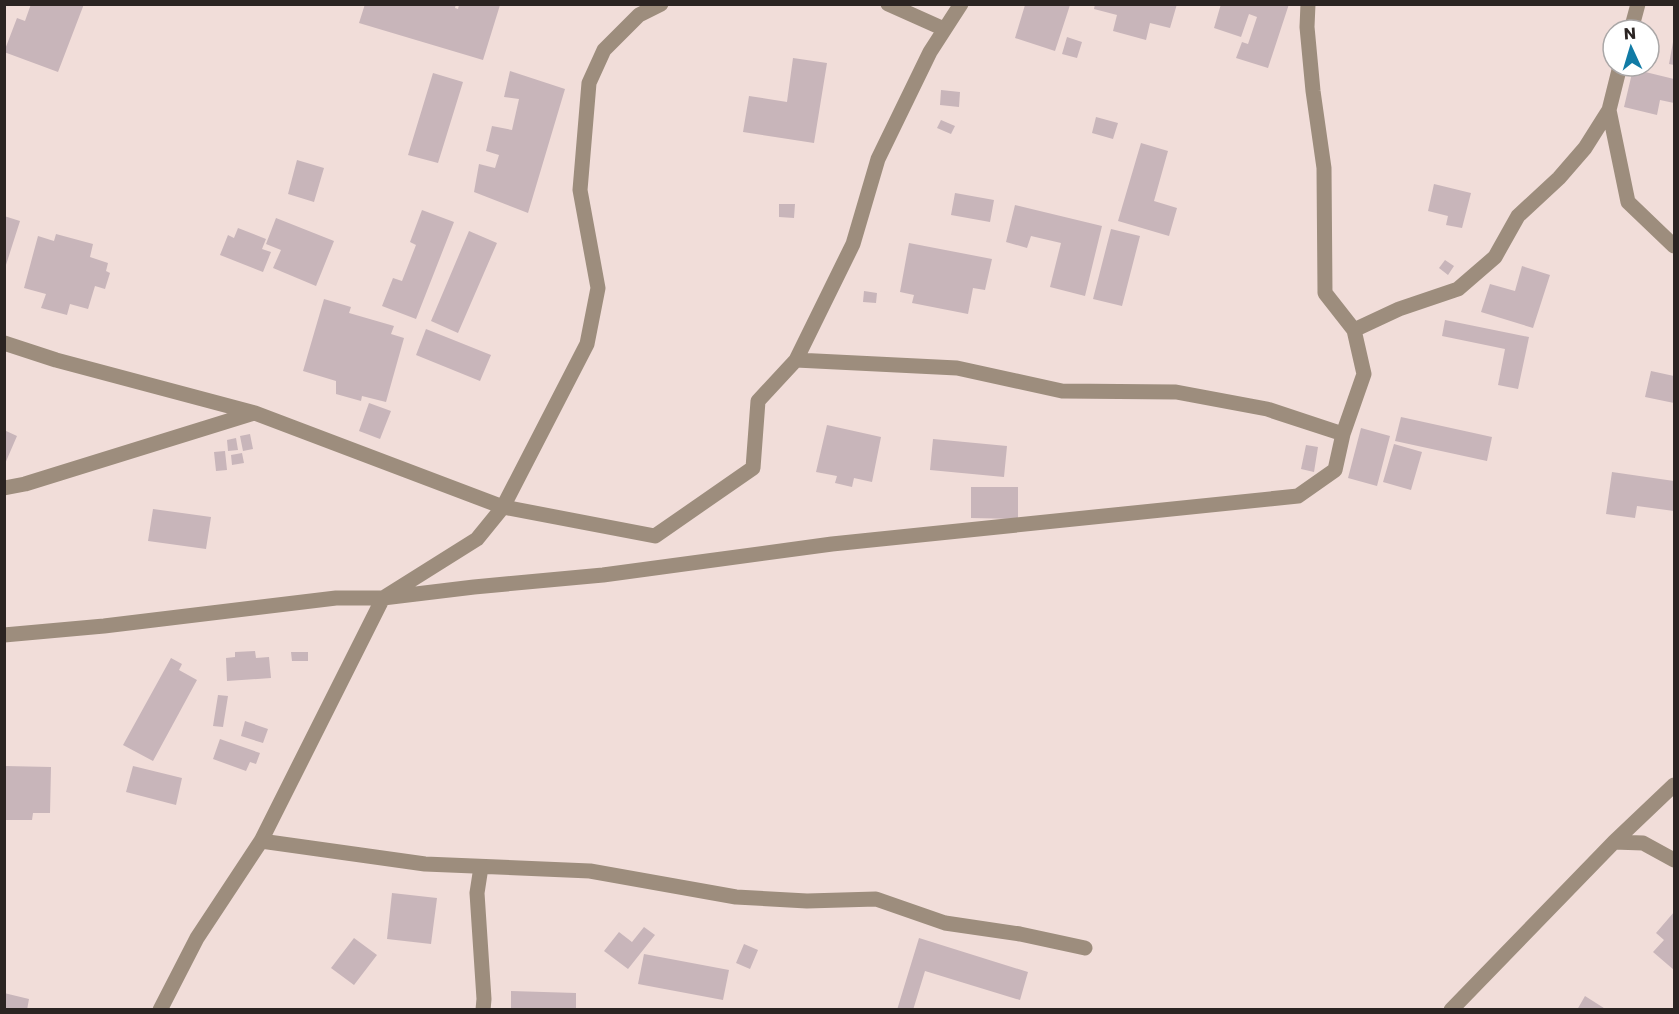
<svg xmlns="http://www.w3.org/2000/svg" width="1679" height="1014" font-family="Poppins,sans-serif">
	<rect width="100%" height="100%" fill="#f1ddd9"/>
	<!-- building -->
	<path fill="#c8b5ba" d="M31,4H84L58,72L4,52L17,18L25,21Z
		M365,4H456L455,8L458,9L459,5H500L483,60L359,23Z
		M1095,4H1177L1170,28L1150,23L1146,40L1113,31L1117,15L1094,9Z
		M1221,4H1289L1268,68L1236,58L1242,42L1248,44L1257,17L1249,14L1241,37L1214,28Z
		M1025,5H1070L1055,51L1015,38Z
		M1067,37L1082,42L1077,58L1062,54Z
		M1673,42H1674V65L1669,64Z
		M793,58L827,63L814,143L743,132L749,96L787,102Z
		M1633,69L1674,79V103L1660,100L1657,115L1624,107Z
		M510,71L565,89L528,213L474,192L479,164L495,168L499,155L486,151L492,126L512,130L519,99L504,97Z
		M433,73L463,82L438,163L408,155Z
		M941,90L960,92L959,107L940,105Z
		M1096,117L1118,123L1113,139L1092,133Z
		M941,120L955,126L951,134L937,128Z
		M1141,143L1168,151L1154,201L1177,208L1169,236L1118,221Z
		M297,160L324,168L314,202L288,194Z
		M1434,184L1471,193L1462,228L1446,225L1448,216L1428,211Z
		M955,193L994,200L990,222L951,215Z
		M779,204H795L794,218L779,217Z
		M1015,205L1102,226L1085,296L1050,287L1061,243L1031,236L1027,248L1006,242Z
		M422,210L454,222L416,319L382,306L393,278L402,281L416,245L410,242Z
		M4,216L20,221L5,268H4Z
		M276,218L334,241L316,286L273,268L281,250L266,244Z
		M238,228L266,239L262,249L271,252L263,272L220,255L228,235L234,238Z
		M1111,229L1140,236L1122,306L1093,299Z
		M469,231L497,243L458,333L431,321Z
		M56,234L93,244L90,257L108,263L106,271L110,273L105,289L95,286L88,309L70,304L67,315L41,308L46,294L24,288L38,236L54,241Z
		M909,243L992,259L985,290L973,288L968,314L912,303L914,295L900,292Z
		M1445,260L1454,266L1448,275L1439,268Z
		M1522,266L1550,275L1533,328L1481,312L1490,284L1515,291Z
		M864,291L877,293L876,303L863,302Z
		M324,299L351,307L349,313L394,326L391,334L404,338L386,402L362,396L361,401L336,394V381L303,371Z
		M1445,320L1529,337L1518,389L1498,385L1505,349L1442,336Z
		M426,329L491,355L480,381L416,355Z
		M1651,371L1674,376V403L1645,397Z
		M369,403L391,411L380,439L359,431Z
		M1401,417L1492,437L1487,461L1395,441Z
		M827,425L881,437L872,482L854,478L852,487L835,483L837,476L816,472Z
		M1361,428L1390,436L1377,486L1348,478Z
		M4,430L17,436L4,466Z
		M250,434L253,449L243,451L240,436Z
		M236,438L238,450L228,451L227,440Z
		M933,439L1007,446L1004,477L930,470Z
		M1394,444L1422,452L1411,490L1383,482Z
		M1306,445L1318,447L1314,472L1301,469Z
		M225,451L227,470L216,471L214,452Z
		M242,453L244,463L232,465L231,455Z
		M1612,472L1674,481V511L1637,506L1635,518L1606,514Z
		M971,487H1018V519L971,518Z
		M153,509L211,517L206,549L148,541Z
		M255,651L256,658L269,657L271,678L227,681L226,658L235,657V652Z
		M291,652H308V661H292Z
		M171,658L182,664L179,670L197,680L153,761L123,745Z
		M218,695L228,696L223,727L213,726Z
		M245,721L268,729L263,743L241,736Z
		M220,739L260,753L256,764L250,762L246,771L213,759Z
		M5,766L51,767L50,813H33L32,820H4Z
		M133,766L182,778L176,805L126,792Z
		M392,893L437,898L431,944L387,939Z
		M1674,912V970L1653,952L1664,940L1656,933Z
		M644,927L655,935L628,969L604,951L619,932L632,942Z
		M354,938L377,955L354,985L331,968Z
		M919,938L1028,972L1020,1000L925,971L913,1010H897Z
		M744,944L758,950L750,969L736,963Z
		M644,954L729,970L723,1000L638,984Z
		M511,991L576,993V1010H511Z
		M4,993L29,999L27,1010H4Z
		M1585,996L1607,1010H1577Z"/>
	<g fill="none" stroke-linecap="round" stroke-linejoin="round">
		<!-- street -->
		<path stroke="#9d8d7d" stroke-width="15" d="M888,4L944,29
			M1631,30L1638,4
			M1620,66L1609,110L1628,202L1674,246
			M1354,330L1399,309L1458,289L1495,257L1518,216L1559,178L1585,148L1609,110
			M4,343L56,360L255,413L503,507L655,536L753,468L758,401L796,360L957,368L1062,391L1176,392L1267,409L1343,434
			M796,360L853,244L878,159L930,52L961,4
			M4,488L25,484L254,413
			M4,635L104,626L336,598H383L474,587L603,575L832,544L1298,496L1335,470L1343,434L1364,374L1354,330L1325,293L1324,168L1313,91L1307,27L1308,4
			M261,841L425,864L590,871L736,897L807,901L876,899L945,923L1020,934L1085,948
			M1614,842L1643,843L1674,860
			M481,867L477,893L484,999L483,1010
			M160,1010L197,938L261,841L383,598L477,539L503,507L587,344L598,288L580,190L589,83L604,50L639,15L661,4
			M1451,1010L1614,842L1674,785"/>
	</g>
	<!-- border -->
	<rect width="1679" height="1014" fill="none" stroke="#2b2422" stroke-width="12"/>
	<!-- north arrow -->
	<g transform="translate(1631 48) rotate(356)"><circle r="28" fill="#ffffff" stroke="#aaa7a7" stroke-width="1.5"/>
	<path d="M0-4.5L10 22L0 15L-10 22Z" fill="#117ba5"/>
	<text y="-9" font-size="16" font-weight="bold" text-anchor="middle" fill="#2b2422">N</text>
	</g>
</svg>
